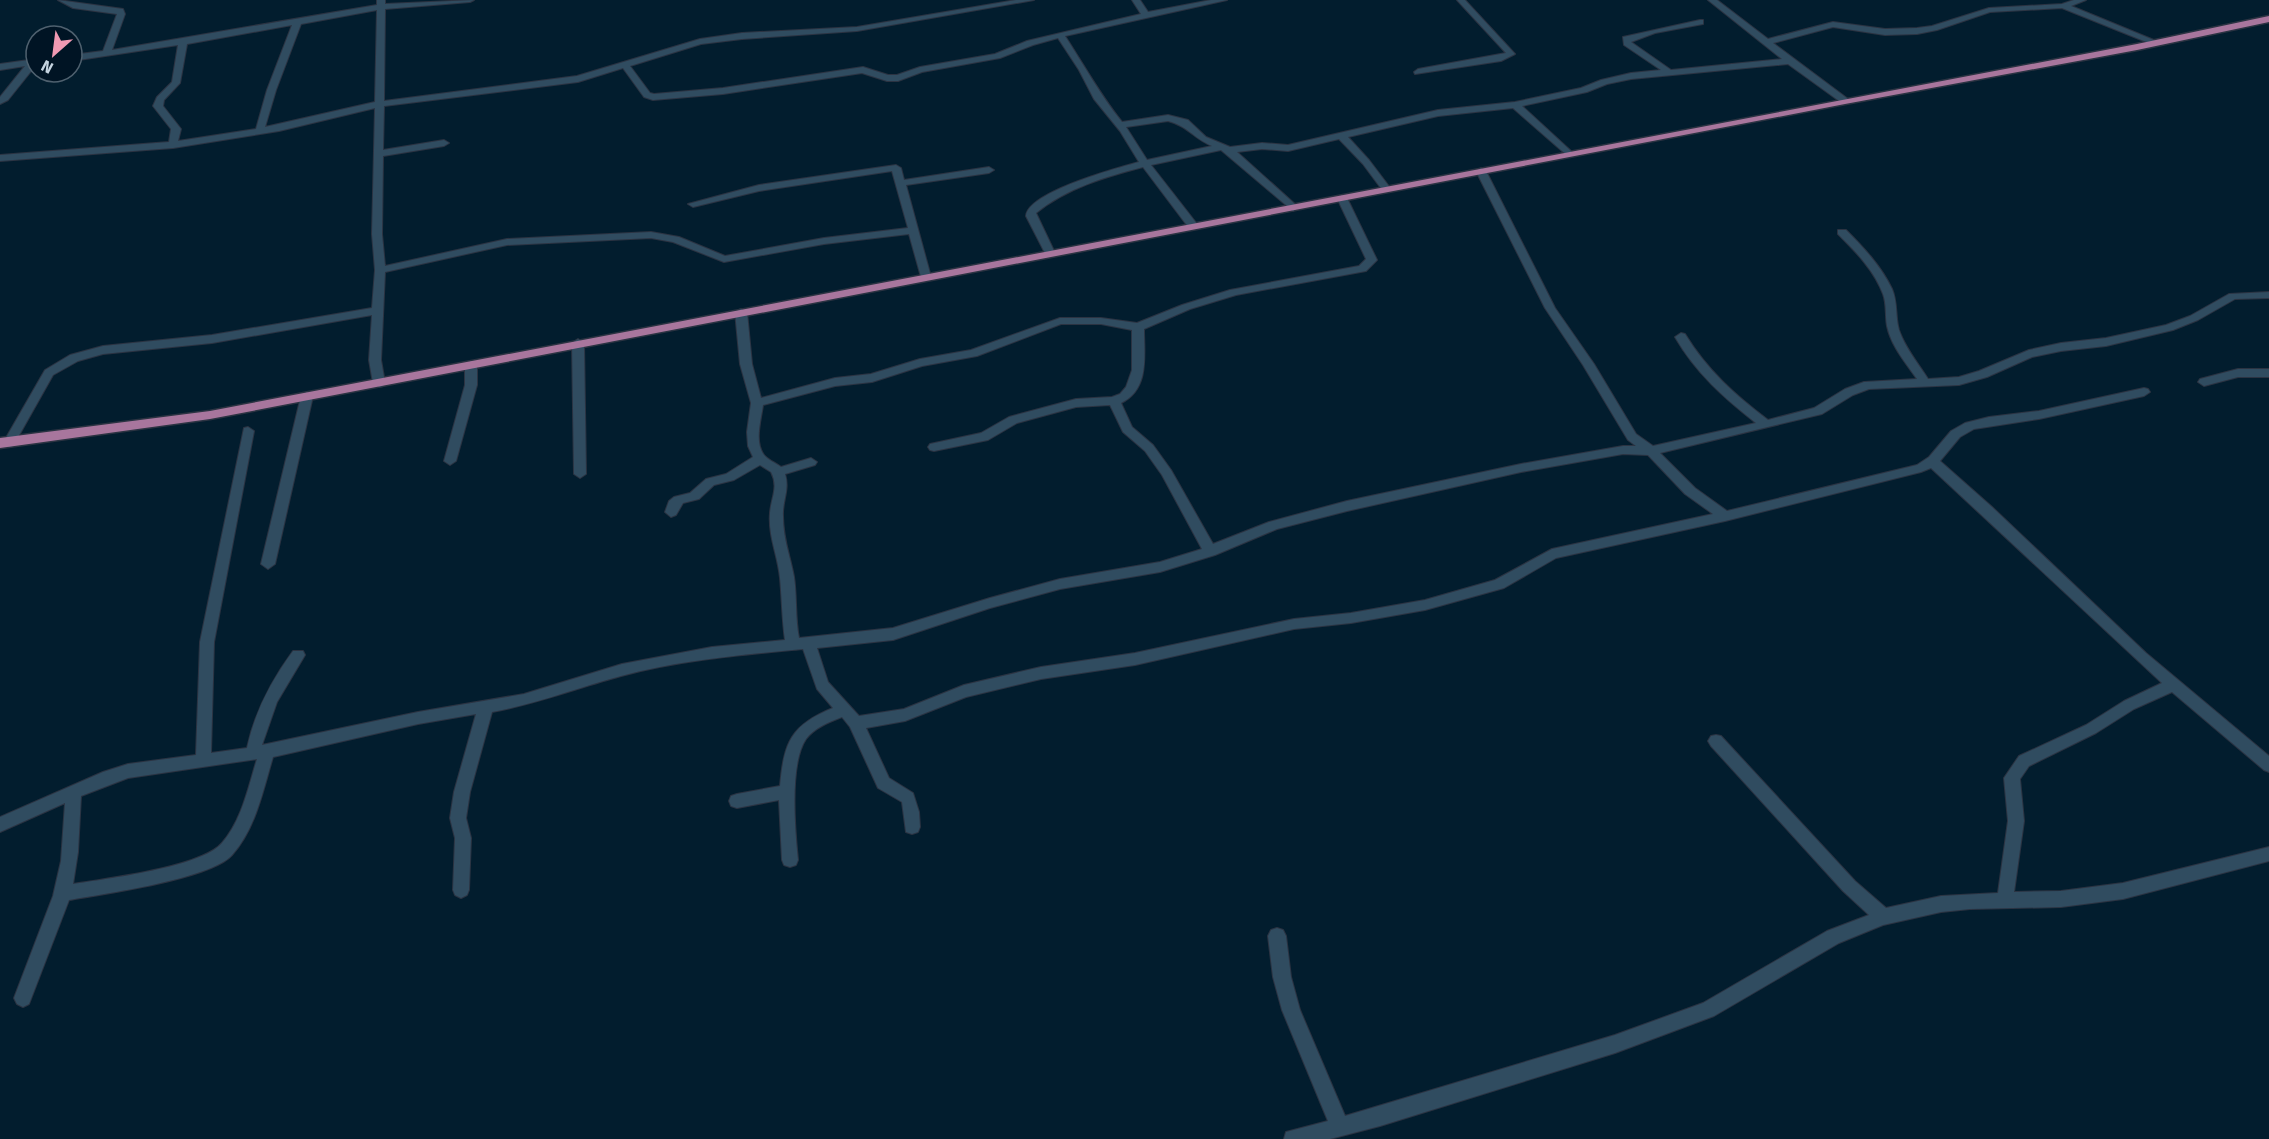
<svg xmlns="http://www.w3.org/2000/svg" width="2269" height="1139" font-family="'Fira Sans',sans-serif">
	<rect width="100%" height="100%" fill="#021d2e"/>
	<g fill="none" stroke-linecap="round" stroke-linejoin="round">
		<defs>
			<path id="street" d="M58,0L123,9L125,14L112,50L377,5V0H385V4L474,0L470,2L385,9L384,101L577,76L700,39L742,33L857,27L1016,0H1034L857,31L742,39L701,44L630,66L650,93L654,94L723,88L863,67L888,75H897L920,67L995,54L1027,41L1141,14L1132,0H1140L1148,12L1211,0H1227L1065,36C1084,65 1100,95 1122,122L1168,115L1188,120L1206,137L1230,147L1262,143L1288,145L1438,110L1515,102L1581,88L1601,80L1631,73L1661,70L1624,45L1623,37L1700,20H1703V24L1655,33L1631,42L1671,70L1782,59L1708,0H1717L1768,39L1833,22L1885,29L1917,28L1932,26L1989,8L2062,4L2074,0H2086L2071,6L2161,43L2154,45L2062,8L1990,12L1937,30L1917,34L1885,35L1833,27L1773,43L1848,99V103H1842L1788,64L1631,79L1607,84L1587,92L1522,106L1572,152L1574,154L1569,157L1513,108L1438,116L1348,137L1369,160L1391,189L1386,192L1383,191L1363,164L1339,139L1288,151L1262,149L1237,152L1297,206L1298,208L1293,211L1221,150L1151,165L1197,224V228H1189L1143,167C1105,177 1067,188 1036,213L1055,253L1050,256L1045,253L1026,216C1028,192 1117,168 1139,162L1120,131L1094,99L1079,70L1058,38L1033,45L1000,58L922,72L898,81H887L862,73L723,94L653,100L644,97L623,68L578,82L384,106L383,150L444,140L449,143L444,146L383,156L382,234L385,266L507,239L651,232L679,237L725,256L824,238L908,228L892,171L759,191L693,207L688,204L759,185L896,165L901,168L904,180L989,167L994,170L989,173L906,185L931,277L930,279L926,280L921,277L909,234L824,244L724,262L673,242L651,238L507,245L385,272L381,360L385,383L383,386L379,387L373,383L369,360L372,315L212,343L103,354L78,361L53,375L13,446L9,447L3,443L45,370L70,355L103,346L212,335L372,308L375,270L372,234L375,108L279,131L173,148L0,161V155L169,142L171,129L153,106L157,97L172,82L178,45L72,61V55L103,51L117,14L73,8ZM377,10L375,102L265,127L276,90L301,24ZM292,25L267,90L256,129L178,141L181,129L163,106L164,100L180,83L187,44ZM1168,121C1188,126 1193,138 1212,146L1147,160L1126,127Z
				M1457,0H1465L1515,54L1501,61L1415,74L1414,72L1418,69L1506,53Z
				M36,59V65L8,100L0,104V97L25,66L0,70V64Z
				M1481,168L1486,171L1555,308L1594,364L1636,434L1653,446L1756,423C1724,398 1696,373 1675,337L1681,333L1685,334C1707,370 1735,395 1768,420L1814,408L1845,389L1864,382L1917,379C1906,363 1891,346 1887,326C1885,315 1887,305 1883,294C1874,270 1856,252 1838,234V230H1846C1863,247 1881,266 1892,289C1898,303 1895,317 1899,330C1905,348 1918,363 1928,379L1959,377L1979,371L2029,350L2061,343L2106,338L2166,325L2190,316L2229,294L2269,292V298L2235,299L2198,320L2173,330L2106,346L2061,351L2032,357L1987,377L1959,385L1869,389L1853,395L1822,414L1660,453L1695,488L1727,511L1917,465L1929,457L1951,431L1965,423L1989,417L2039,411L2144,388L2148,389L2150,392L2144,396L2039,419L1974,429L1960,437L1940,461L1992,507L2146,653L2269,756V772L2264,770L2172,692L2134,709L2096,733L2029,766L2020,779L2024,821L2014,892L2061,891L2123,883L2269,847V861L2123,899L2061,907L1970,909L1941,912L1883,925L1839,943L1714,1016L1615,1053L1380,1126L1330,1139H1284L1286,1132L1328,1121L1282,1010L1273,977L1268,936L1271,930L1277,928L1283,930L1286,936L1291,977L1300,1010L1345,1116L1615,1035L1703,1003L1827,931L1869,915L1843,891L1711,746L1708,741L1711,736L1716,735L1721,736L1855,881L1886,908L1941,896L1998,893L2008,821L2004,778L2019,756L2086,725L2124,701L2162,683L1931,468L1921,472L1725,521L1556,558L1504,588L1425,610L1351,623L1294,629L1135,665L1041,679L966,697L905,721L866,728L889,778L913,793L919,812L920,827L918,832L912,834L906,832L902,802L878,788L850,727L842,717C829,722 814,728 806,739C789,764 795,831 798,860L796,865L790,867L784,865L782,860L779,800L737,808L731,806L729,801L731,796L737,794L780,786C784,742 791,725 833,708L817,689L803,649C742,655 680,660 621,676C577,688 536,704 492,712L470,792L466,818L471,838L469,890L467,895L461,898L455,895L453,890L455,838L450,818L454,792L476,714L418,724L273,757C263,790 256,828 232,855C211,879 103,894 69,900L29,1004L23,1007L17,1004L14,998L53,896L61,861L65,803L0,832V817L103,772L128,764L196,755L200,642L244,428L248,427L254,431L214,642L211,753L247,748C255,711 271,681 293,651H303L305,655L277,702L262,745L418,712L524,694L622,664L712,647L785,640C782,619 782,599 780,578C778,556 768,536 770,513C771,498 779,487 771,472L760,465L734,480L714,485L699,499L683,503L676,515L671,517L665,512L669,501L674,497L690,493L706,479L726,474L753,457L748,446L747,432L751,403L740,364L735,312L741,309L747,312L752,364L761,398L835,378L871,374L920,359L971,350L1060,318H1101L1137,323L1182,305L1230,290L1359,266L1366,259L1337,198L1342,195L1347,198L1377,260L1366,271L1236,295L1190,309L1144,329C1144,355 1150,389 1121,403L1132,427L1153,445L1171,470L1213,544L1269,522L1347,501L1521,464L1623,446H1636L1628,440L1583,365L1545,308L1476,171ZM1061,324H1101L1132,330V370L1126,387L1120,394L1112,397L1076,399L1009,417L981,433L930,444L928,447L930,450L934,451L988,440L1017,423L1076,407L1110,405L1123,432L1145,451L1162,475L1202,549L1160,562L1060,579L990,598L893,628L799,638C795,618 797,597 794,577C790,555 783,540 783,516C782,501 790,490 785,474L815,465L817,462L811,458L781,467C776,463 768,460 764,455C754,442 761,420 763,405L835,386L872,382L922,366L977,356ZM1623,454L1648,455L1685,494L1713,514L1552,549L1495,580L1425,600L1351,613L1294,619L1135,653L1041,667L964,685L904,709L859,716L828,682L817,648L893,640L990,608L1060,589L1160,572L1215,555L1277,529L1347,511L1521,472ZM257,759C248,788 242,820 222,843C202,867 105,879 73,884L78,852L81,796L128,778Z
				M578,339L584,343L586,474L580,478L574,474L572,343Z
				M471,361L477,365V385L456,461L450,465L444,461L465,385V365Z
				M2238,369H2269V377H2238L2204,386L2198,382L2200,379Z
				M307,392L313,396L275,564L268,569L261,564L301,396Z"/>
			<path id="primary" d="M2269,16V22L2137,50L1845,104L210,419L0,448V438L210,411L2137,44Z"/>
		</defs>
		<!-- street casing -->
		<use href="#street" stroke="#2b3342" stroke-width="2"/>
		<!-- primary casing -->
		<use href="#primary" stroke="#2b3342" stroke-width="3"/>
		<!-- street -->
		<use href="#street" fill="#304c60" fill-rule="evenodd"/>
		<!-- primary -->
		<use href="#primary" fill="#a8769d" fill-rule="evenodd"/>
	</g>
	<!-- north arrow -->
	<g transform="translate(54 54) rotate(208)"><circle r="28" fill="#001424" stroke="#4f616f" stroke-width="1.5"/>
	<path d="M0-4.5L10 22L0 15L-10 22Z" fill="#f19ab3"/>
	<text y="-9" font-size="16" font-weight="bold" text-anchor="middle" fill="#c5d4e0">N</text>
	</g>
</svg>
